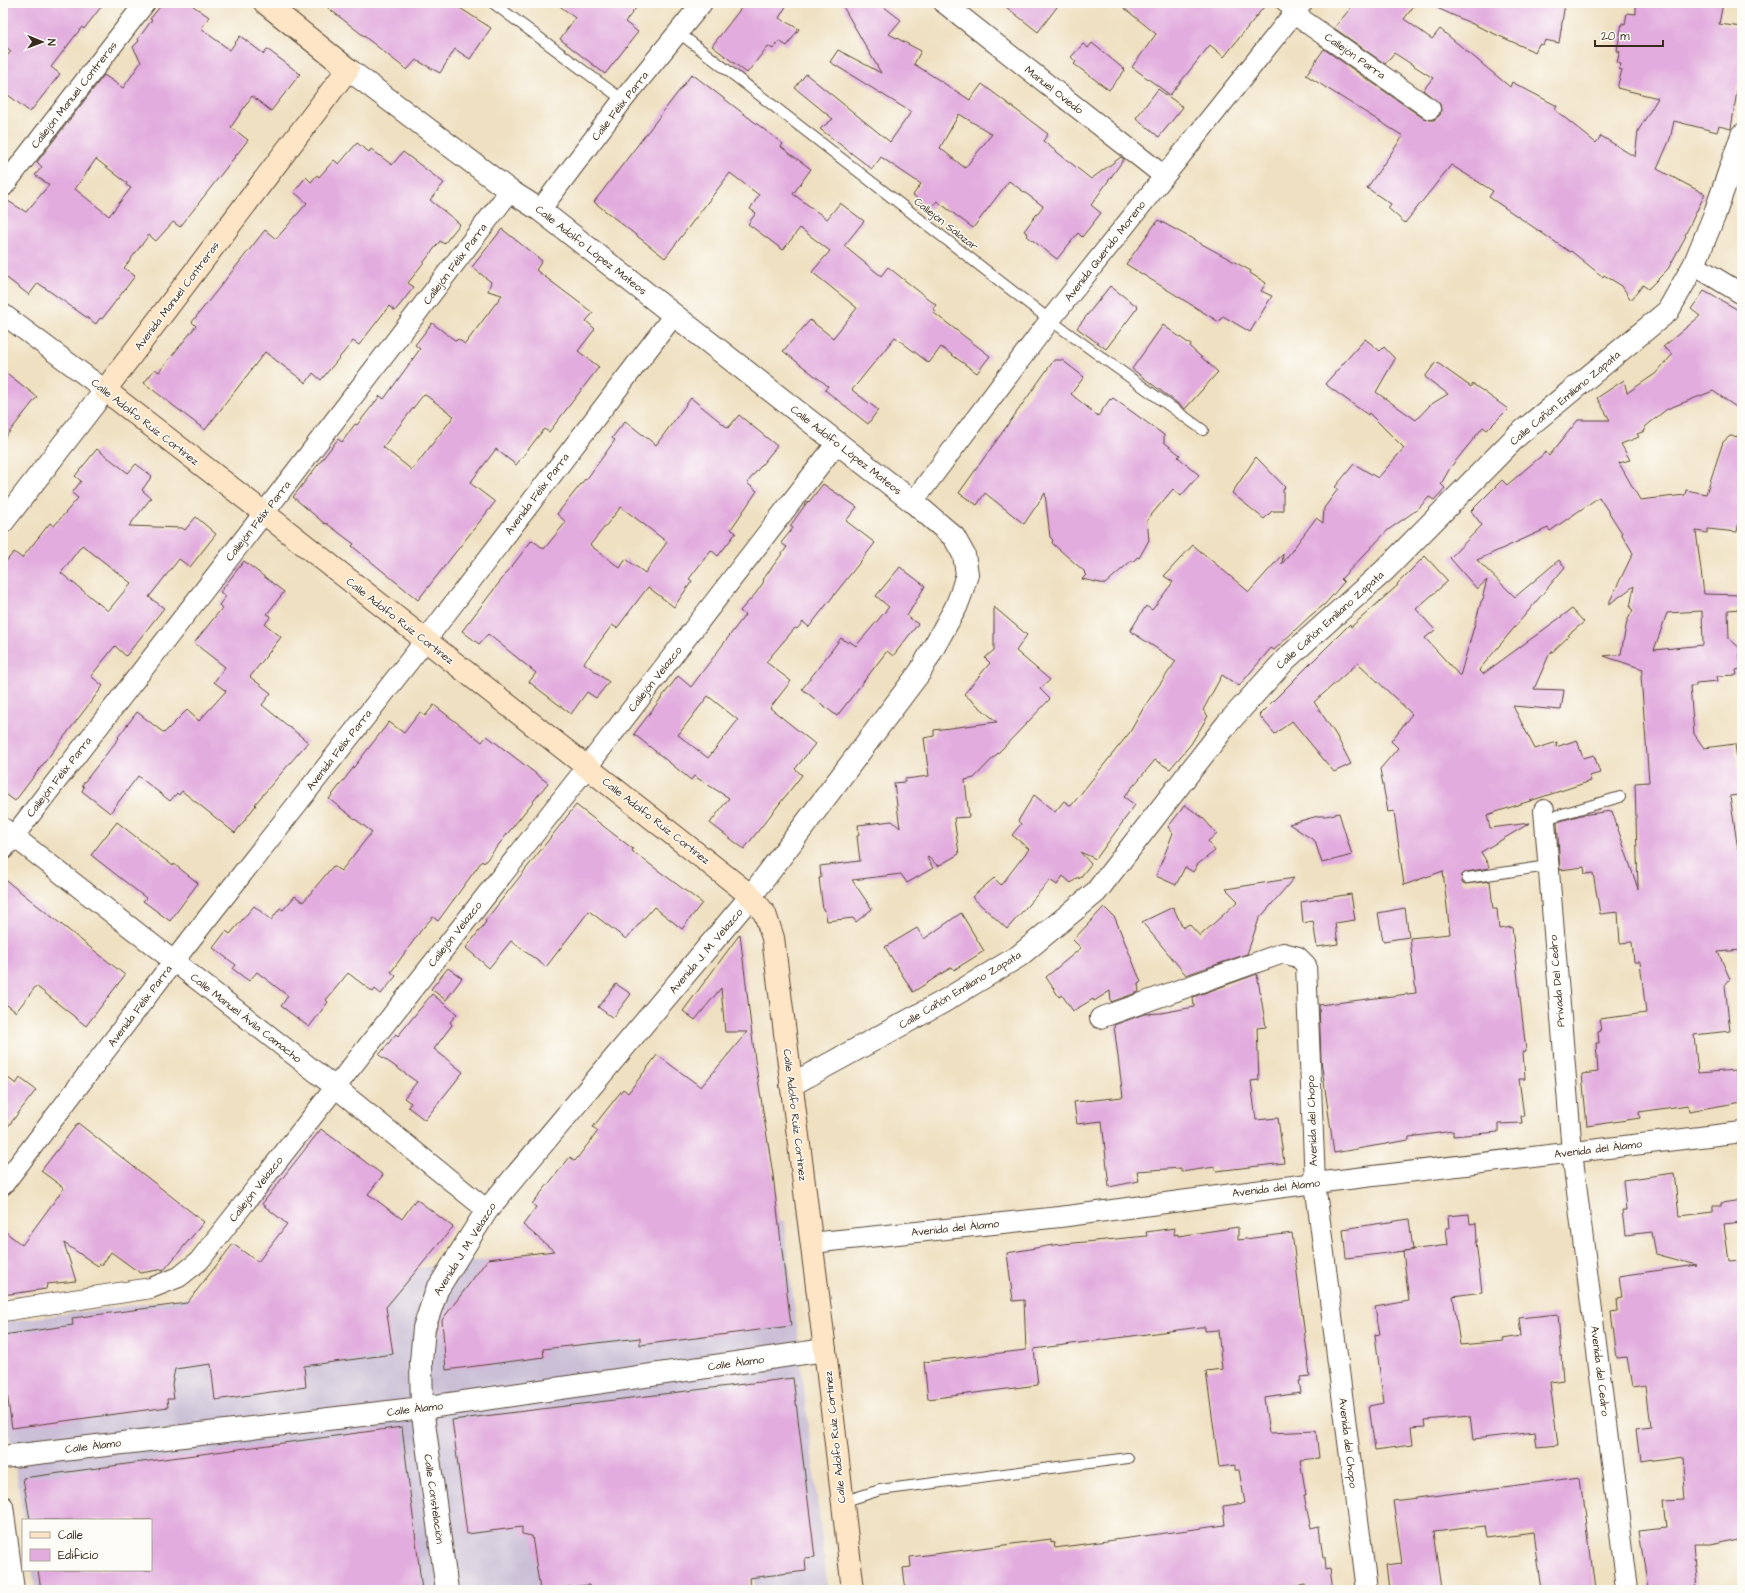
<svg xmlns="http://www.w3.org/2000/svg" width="1745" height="1593" font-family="'Architects Daughter',sans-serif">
	<rect width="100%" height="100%" fill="#fdfcf7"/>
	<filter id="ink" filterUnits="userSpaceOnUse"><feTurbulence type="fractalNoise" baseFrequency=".025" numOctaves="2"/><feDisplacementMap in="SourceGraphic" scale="8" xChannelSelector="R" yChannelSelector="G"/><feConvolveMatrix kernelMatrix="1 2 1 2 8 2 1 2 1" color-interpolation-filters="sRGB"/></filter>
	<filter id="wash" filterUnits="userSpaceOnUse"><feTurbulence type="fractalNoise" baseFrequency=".012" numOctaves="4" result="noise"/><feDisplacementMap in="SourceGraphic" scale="16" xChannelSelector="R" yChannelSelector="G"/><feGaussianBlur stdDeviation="0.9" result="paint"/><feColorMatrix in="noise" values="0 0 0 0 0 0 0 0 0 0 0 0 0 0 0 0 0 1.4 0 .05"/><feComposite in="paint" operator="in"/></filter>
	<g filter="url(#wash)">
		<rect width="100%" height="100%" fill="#efe0c1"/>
		<!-- industrial -->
		<path fill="#cabfd6" d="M784,1221L828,1590H755L754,1578L613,1590H36L32,1570H151V1520H24L3,1398V1322Z"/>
		<g id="blocks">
			<!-- building -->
			<path fill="#e2acde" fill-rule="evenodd" d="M3,3H104L84,29L82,27L51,67L60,74L30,112L3,91V61L11,51L3,45Z
				M163,3H189L209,17L201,29L230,50L240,36L264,54L267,49L300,74L271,111L252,96L231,127L248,140L180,227L173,222L156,241L149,235L124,268L135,276L102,319L100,318L96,324L38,283L29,295L3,275V198L26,212L49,185L35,175L42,167L37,162L104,75L123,88L141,62L133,47L139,41L138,39L152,20L150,19ZM96,159L127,183L126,185L131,188L109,216L75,189Z
				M322,3H452L491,28L470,59L455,49L440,73L416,60L407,70Z
				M556,3H640L625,22L638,32L605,74L560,39L575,18Z
				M745,3H788L779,18L799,29L787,46L779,41L773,49L768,46L747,73L712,46Z
				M841,3H879L901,20L889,34L921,51L914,64L970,100L982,84L1048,134L1043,141L1091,179L1121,157L1124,159L1091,205L1101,213L1082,237L1078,233L1057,259L1027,236L1028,234L1024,231L1043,206L1009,181L973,228L937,201L930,209L913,195L921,184L881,157L872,169L820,129L833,119L795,88L806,74L890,142L911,112L830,62L838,50L881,73ZM959,114L992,134L965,168L940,148Z
				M1001,3H1060L1038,32Z
				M1118,3H1267L1224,57L1210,45L1170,95L1132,67L1156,34Z
				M1355,3H1416L1404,19L1432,39L1440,29L1510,87L1512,82L1557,106L1555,110L1596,143L1601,136L1635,157L1638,131L1658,98L1617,88L1622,70L1619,69L1621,64L1617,63L1620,51H1617L1622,23L1625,24L1627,13L1636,14V3H1723L1719,24L1742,27V60L1731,129L1719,126L1717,132L1674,121L1670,139L1657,169L1705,194L1685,235L1686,236L1668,269L1648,289L1643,285L1631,300L1622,286L1604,275L1603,277L1571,251L1570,252L1489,197L1493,191L1451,165L1405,223L1388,208L1391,204L1367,188L1403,136L1306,75L1324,49L1423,118L1429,120H1434L1440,115L1441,110L1440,104L1423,90L1433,78L1394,53L1385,64L1334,28Z
				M1426,3H1565L1559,43L1545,40L1543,45L1539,44L1535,52Z
				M1092,43L1125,70L1109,90L1074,64L1076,62L1071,57L1083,44L1088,48Z
				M692,74L783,144L781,147L811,169L793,194L827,219L840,203L864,221L844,246L881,276L888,267L936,305L933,309L936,311L934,313L990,356L977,373L941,347L929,363L895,337L852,390L878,410L868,424L825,390L828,386L783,351L810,320L833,338L857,308L812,272L830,251L800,228L783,250L748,224L756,213L750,209L759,195L730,173L665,258L594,202Z
				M1158,89L1183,107L1159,137L1136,118Z
				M357,143L369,152L371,149L392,165L403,152L444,183L430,200L460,224L444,244L440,241L408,283L414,287L395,311L389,306L359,345L353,341L321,380L313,373L306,383L265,352L205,430L144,383L155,369L159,372L196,326L192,322L265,230L276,239L307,203L294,192L306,177L311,182L317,175L319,177L334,160L339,164Z
				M1158,220L1251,271L1250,273L1266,283L1261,291L1272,296L1250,332L1223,316L1219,322L1126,264Z
				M502,229L542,261L536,270L593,313L586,321L595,329L578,351L599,367L549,432L544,429L516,465L496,449L470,483L495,502L418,600L352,546L354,544L326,523L325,524L293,497L338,439L342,442L355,424L357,425L380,396L384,399L420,349L415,345L432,323L456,341L458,339L465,344L502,295L488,291L491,282L472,267ZM424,394L454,416L412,470L383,447Z
				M1110,286L1138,307L1106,349L1077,328Z
				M1704,291L1742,312V411L1713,391L1667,409L1645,427V431L1637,434L1639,437L1621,444L1630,460L1619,463L1640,500L1685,495L1686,490L1706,494L1723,442L1730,436L1742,437V503L1737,532L1708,529L1707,533L1696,531L1704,594L1742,595V609L1728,610L1729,639L1739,647L1741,669L1736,670L1737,675L1717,676L1718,681L1696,683V686H1690L1694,734L1704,748L1735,744L1741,795L1730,796L1738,850H1742V950L1718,952L1730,979L1725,985L1730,1031L1694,1035L1698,1073L1736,1070V1074L1742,1073V1102L1689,1111L1688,1105L1639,1112L1640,1118L1587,1126L1582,1074L1598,1072L1596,1043H1599L1598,1032L1601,1031L1599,1019L1646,1013L1640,962H1634L1632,942L1620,943L1618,912L1600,914L1593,873L1585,874L1584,867L1560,870L1557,822L1581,815L1612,811L1638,889L1635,783L1649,782L1641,676L1643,669L1604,656L1621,654L1627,621L1633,610L1630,608L1634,586L1608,605L1633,553L1621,533H1622L1599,497L1550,531L1548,528L1477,560L1515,597L1559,560L1565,567L1479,670L1483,674L1572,609L1584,622L1568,635L1569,636L1549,655L1534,689L1564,690L1561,710L1513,706L1535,749L1557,742L1556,747L1577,740L1583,758L1594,755L1600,773L1589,776L1591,781L1487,815L1490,828L1530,823L1481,852L1488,864L1489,868L1466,872L1461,876L1462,882L1465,884L1490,881L1493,909H1497L1499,929L1512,927L1526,1051L1523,1052L1525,1079H1519L1524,1116H1521L1522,1123L1498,1124V1132L1453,1136V1131L1409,1137V1140L1334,1153L1321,1060L1319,1005L1416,993L1410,938L1450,934L1443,871L1404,885L1394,811L1388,812L1380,769L1398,748L1391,741L1412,714L1358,663L1314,702L1336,735L1351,764L1334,772L1292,721L1275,734L1259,715L1350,624L1351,627L1398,585L1397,584L1425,556L1448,581L1416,609L1435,630L1425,638L1460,676L1481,602L1484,597L1483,595L1487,580L1477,589L1450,558L1482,525L1471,511L1502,480L1507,485L1546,452L1549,456L1578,420H1610L1597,398L1624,380L1627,393L1655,374L1673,354L1663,347L1700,316L1691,309ZM1702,611L1703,645L1654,650L1667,613Z
				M1163,325L1191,345L1190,347L1218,372L1185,409L1132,369Z
				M1365,339L1380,351L1384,347L1395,359L1376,392L1416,420L1430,405L1448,394L1425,377L1436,362L1471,387L1473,384L1508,409L1487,430L1483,427L1450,468L1441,484L1445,488L1434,500L1429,497L1418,509L1388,530L1341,579L1344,582L1325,604L1310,616L1274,650L1271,648L1239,686L1222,675L1203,710L1208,716L1191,744L1170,769L1155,760L1124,797L1135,805L1096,859L1080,852L1091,864L1079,879L1078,877L1071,883L1063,876L1057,885L1050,880L1007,929L972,897L994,878L1001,885L1029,849L1012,835L1021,824L1018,821L1034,795L1055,812L1064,801L1071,806L1130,732L1144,707L1176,661L1130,631L1146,606L1152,610L1173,582L1164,576L1193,545L1249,592L1283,554L1282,564L1316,518L1323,523L1324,508L1338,489L1335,487L1354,464L1378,478L1404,448L1369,413L1368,415L1325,384Z
				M1054,360H1062L1084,377L1071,394L1098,416L1110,399L1111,400L1113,398L1164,435V442L1180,455L1178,457L1199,475L1181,496L1173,489L1147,520L1149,540L1139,558L1137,557L1133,562L1131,561L1105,584L1082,579L1086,575L1084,573L1085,572L1052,543L1053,540L1050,537L1045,493L1024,524L985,493L977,505L959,493Z
				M3,370L37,397L3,440Z
				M691,398L728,428L739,415L777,446L747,483L757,491L731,529L736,533L718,556L711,550L689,579L692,581L674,607L648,587L617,628L612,625L584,663L609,682L596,698L587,692L571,714L529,682L536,673L488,634L479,644L462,631L532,540L544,549L566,522L557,514L585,479L586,480L615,440L612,438L625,421L656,445ZM621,507L667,542L645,573L626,559L620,568L590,545Z
				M97,449L128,473L136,464L152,476L142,490L151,498L129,526L182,528L185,530L196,517L216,534L190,567L179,559L149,597L164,608L126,656L115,646L91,676L103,686L15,801L3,792V565L14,552L22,558L50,523L54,526L78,498L72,493L81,481L75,476ZM82,545L131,583L108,611L61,573Z
				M1256,457L1285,487L1283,490V511H1272L1264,519L1232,493Z
				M823,484L857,507L846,521L875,543L809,627L803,622L797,629L795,628L766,662L791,681L770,708L815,744L795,769L802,775L744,849L710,823L729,798L694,776L691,780L634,734L678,676L691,687L745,615L740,611L756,593L763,583L764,578L787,547L781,543L793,528L790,526L808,501L809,502ZM708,696L738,720L708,758L678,735Z
				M244,561L284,592L267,614L271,616L265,624L281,637L250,677L271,693L262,705L308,742L255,804L256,805L235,833L182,791L179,795L177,793L170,801L138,776L110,813L82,791L84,787L82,785L119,738L118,737L137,712L164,733L187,710L199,721L226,691L214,682L225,667L194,643L222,608L219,605L226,596L220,592Z
				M900,567L925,586L907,616L918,624L893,656L887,651L837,716L802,689L841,638L848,643L849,641L856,646L889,607L876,596Z
				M994,607L1027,635L1016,651L1050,680L1040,689L1050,699L974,778L965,780L969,817L954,818L959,854L938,866L928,857L927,858L933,868L907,883L901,874L852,880L872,909L856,922L853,918L827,921L825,910H823L819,878H821L820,866L860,861L857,836L859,835L858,825L892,821L900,828L894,783L905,782V779L929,776L924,738L934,736V730L997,722L964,694L990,663L985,658L994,650Z
				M434,705L482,742L487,736L548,783L484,863L482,861L438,921L433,917L422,929L391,972L396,976L381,994L375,989L373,992L348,973L326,1000L328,1002L309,1027L281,1006L288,996L257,972L249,981L233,969L236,965L213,948L226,931L230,934L254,906L271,920L280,908L283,910L295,896L303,902L333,866L341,871L372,832L329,799L389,722L404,733L420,712L425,716Z
				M576,805L633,849L632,851L702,903L682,929L654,907L626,939L589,911L546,967L511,941L489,968L466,948L486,922L485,921Z
				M1185,805L1203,818L1217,834L1208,841L1215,851L1198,864L1193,872L1185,867L1176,885L1156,876L1173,833L1168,827Z
				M1339,813L1352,855L1322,863L1315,841L1289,824L1318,816H1326Z
				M117,822L173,866L174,864L198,883L170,921L143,901L146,898L91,855Z
				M3,878L125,975L86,1026L36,986L16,1012L3,1002Z
				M1294,878L1259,919L1247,954L1186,975L1142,922L1173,907L1183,928L1189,924L1200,936L1238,901L1226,889Z
				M1351,894L1355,920L1335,923L1338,944L1317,947L1313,921L1303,923L1301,902Z
				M1104,907L1115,918L1141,982L1138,984L1139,992L1111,1002L1110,991L1094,1001L1093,999L1073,1011L1062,995L1059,997L1046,977L1081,948L1073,940Z
				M1405,908L1409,937L1383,941L1378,913Z
				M961,913L984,951L954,970L952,967L913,992L885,947L917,928L924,939Z
				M740,934L755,1060L773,1175L791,1326L640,1345V1338L543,1349L544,1357L446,1370L442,1320L488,1259L554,1251L523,1225L536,1207L532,1204L570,1157L575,1161L598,1131L593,1127L623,1089L628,1093L657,1055L701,1087L747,1032H725L721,988L695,1020L683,1011Z
				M448,968L462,978L446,1000L431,989Z
				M1257,974L1266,1027L1257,1028L1259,1080L1251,1081L1256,1120L1278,1118L1284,1163L1216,1171L1215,1167L1181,1172V1168L1137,1171L1139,1181L1109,1187L1102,1121L1077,1124L1074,1102L1123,1097L1114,1025L1144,1014L1161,1013L1194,1007L1193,997Z
				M616,984L631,994L613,1018L598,1007Z
				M432,994L457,1014L450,1022L452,1025L434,1049L463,1072L425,1120L408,1107L411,1103L404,1098L417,1082L379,1055L396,1034L398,1036Z
				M3,1074L16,1084L20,1078L36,1090L3,1133Z
				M78,1123L204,1222L165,1269L140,1273L111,1252L102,1265L100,1264L98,1266L64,1243L76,1281L47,1284L46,1289L3,1295V1230L22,1245L64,1188L41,1171Z
				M321,1129L383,1175L368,1194L402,1219L416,1199L453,1227L386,1307L393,1354L304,1366L306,1387L215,1400L211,1364L175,1369L172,1384L174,1399H167L168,1407L12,1428L3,1366V1335L73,1325L72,1318L187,1303L233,1244L258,1262L287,1224L262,1204Z
				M1674,1173L1679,1216L1713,1212V1206H1721V1203L1742,1200V1222L1724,1224L1729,1262L1742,1261V1334H1739L1742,1354V1538L1708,1545H1693L1697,1590H1649L1640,1530L1667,1527L1664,1500L1686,1499L1682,1456L1640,1462L1636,1429L1651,1427L1646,1385L1632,1387L1627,1357L1617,1358L1611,1312L1618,1311L1617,1299L1622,1298L1619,1276L1696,1265L1656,1254L1652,1232L1625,1235L1622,1210H1626L1623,1180Z
				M1469,1214L1470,1224L1476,1223L1477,1242H1476L1482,1292L1453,1296L1460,1345L1504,1341L1503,1339L1521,1336L1519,1318L1558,1314L1563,1380L1550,1382L1558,1445L1537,1447L1535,1432L1473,1439L1470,1416L1424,1420L1425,1427L1411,1428L1413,1445L1375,1450L1369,1406L1384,1403L1375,1335L1380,1334L1375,1307L1409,1301L1403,1251L1448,1245L1446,1228H1449L1448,1216Z
				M1409,1219L1413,1250L1346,1258L1343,1229Z
				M1238,1227V1240L1292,1233L1310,1376L1300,1377L1301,1381H1299L1301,1393L1264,1398L1269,1433L1316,1431L1319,1458L1300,1460L1306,1495H1304L1311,1529L1319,1527L1323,1558H1324L1325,1570L1330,1569L1333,1590H1306L1305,1585L1269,1590H906L903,1568L911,1567L910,1557L1051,1539V1542L1054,1541L1055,1548L1225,1525L1223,1506L1245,1503L1239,1470H1235V1465L1219,1467L1206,1371L1222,1369L1218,1330L1205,1331V1327H1200L1034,1349L1038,1385L928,1399L924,1362L1026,1350L1024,1300L1013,1301L1007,1253L1053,1245L1147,1236L1146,1232L1175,1228L1174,1235L1178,1234V1236Z
				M793,1378L815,1557L805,1558L806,1571L749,1578L750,1590H590L589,1585L540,1590L532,1536L522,1534V1527L467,1534L452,1420Z
				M402,1427L422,1590H41L38,1570H151V1520H30L23,1478Z
				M1581,1477L1595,1590H1541L1533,1532L1486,1538L1484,1526L1434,1532L1442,1590H1389L1386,1565L1402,1563L1393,1501Z"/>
		</g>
	</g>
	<g filter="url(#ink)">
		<use href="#blocks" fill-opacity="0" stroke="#564536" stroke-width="1"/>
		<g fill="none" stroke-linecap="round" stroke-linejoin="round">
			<defs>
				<path id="service" d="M493,3L623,100
					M1280,3L1294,14
					M678,32L1050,320L1203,430
					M1545,819L1620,797
					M1467,878L1548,866
					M842,1502L880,1490L1128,1458"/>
				<path id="minor" d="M944,3L1164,176
					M1294,14L1430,109
					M3,187L145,3
					M540,210L623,100L702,3
					M1694,265L1742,294
					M3,314L105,390
					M913,502L1050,320L1302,3
					M1544,810L1572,1152L1627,1590
					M3,828L335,1087L487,1210
					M3,850L264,513L510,191
					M1100,1018L1283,953L1298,957L1306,965L1315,1183L1367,1590
					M3,1185L173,962L425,641L674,315
					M811,1243L1060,1217L1315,1183L1742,1132
					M3,1311L151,1288L179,1277L199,1261L587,767L836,444
					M3,1506L14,1590"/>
				<path id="tertiary" d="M348,69L510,191L540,210L913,502L954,537L964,555L967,574L961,594L956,607L920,672L751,896L487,1210L437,1290L424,1328L421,1362L422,1408L447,1590
					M3,522L105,390
					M791,1085L941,1003L1019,956L1096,892L1227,724L1286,659L1385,570L1518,435L1668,311L1694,265L1714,216L1742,135
					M3,1457L422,1408L825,1350"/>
				<path id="secondary" d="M265,3L348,69L105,390L264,513L751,896L765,914L773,938L825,1350L853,1590"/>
			</defs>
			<!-- service casing -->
			<use href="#service" stroke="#564536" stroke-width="12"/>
			<!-- minor casing -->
			<use href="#minor" stroke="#564536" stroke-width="22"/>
			<!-- tertiary casing -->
			<use href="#tertiary" stroke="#564536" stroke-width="24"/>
			<!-- secondary casing -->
			<use href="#secondary" stroke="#564536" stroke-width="24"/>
			<!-- service -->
			<use href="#service" stroke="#fff" stroke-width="10"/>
			<!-- minor -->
			<use href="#minor" stroke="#fff" stroke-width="20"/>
			<!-- tertiary -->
			<use href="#tertiary" stroke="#fff" stroke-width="22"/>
			<!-- secondary -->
			<use href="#secondary" stroke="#fde5c5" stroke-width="22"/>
		</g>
	</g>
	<g text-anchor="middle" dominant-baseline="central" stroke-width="3" stroke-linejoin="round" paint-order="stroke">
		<!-- street labels -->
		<g font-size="11" fill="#3b2a1e" stroke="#fdfcf7">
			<text transform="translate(1355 56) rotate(35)">Callejón Parra</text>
			<text transform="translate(1054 90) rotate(38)">Manuel Oviedo</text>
			<text transform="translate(74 95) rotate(-52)">Callejón Manuel Contreras</text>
			<text transform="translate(620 106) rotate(-52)">Calle Félix Parra</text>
			<text transform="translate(946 224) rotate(38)">Callejón Salazar</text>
			<text transform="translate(591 250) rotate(38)">Calle Adolfo López Mateos</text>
			<text transform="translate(1105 251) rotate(-52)">Avenida Querido Moreno</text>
			<text transform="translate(455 264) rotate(-53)">Callejón Félix Parra</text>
			<text transform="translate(177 296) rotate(-53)">Avenida Manuel Contreras</text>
			<text transform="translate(1565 398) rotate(-40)">Calle Cañón Emiliano Zapata</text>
			<text transform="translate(145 422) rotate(38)">Calle Adolfo Ruíz Cortinez</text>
			<text transform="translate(846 450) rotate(38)">Calle Adolfo López Mateos</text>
			<text transform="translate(537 494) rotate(-53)">Avenida Félix Parra</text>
			<text transform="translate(258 521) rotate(-52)">Callejón Félix Parra</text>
			<text transform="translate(1330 620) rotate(-42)">Calle Cañón Emiliano Zapata</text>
			<text transform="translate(400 621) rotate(38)">Calle Adolfo Ruíz Cortinez</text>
			<text transform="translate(655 679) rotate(-52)">Callejón Velazco</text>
			<text transform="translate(339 750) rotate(-52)">Avenida Félix Parra</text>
			<text transform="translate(59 777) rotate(-52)">Callejón Félix Parra</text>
			<text transform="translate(656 821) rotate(38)">Calle Adolfo Ruíz Cortinez</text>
			<text transform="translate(455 934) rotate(-52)">Callejón Velazco</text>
			<text transform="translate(706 951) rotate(-50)">Avenida J. M. Velazco</text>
			<text transform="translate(1557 981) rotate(-95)">Privada Del Cedro</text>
			<text transform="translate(960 990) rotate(-31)">Calle Cañón Emiliano Zapata</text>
			<text transform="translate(140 1006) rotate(-53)">Avenida Félix Parra</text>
			<text transform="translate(246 1018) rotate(38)">Calle Manuel Ávila Camacho</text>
			<text transform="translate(795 1115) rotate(83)">Calle Adolfo Ruíz Cortinez</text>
			<text transform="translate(1312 1121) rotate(-92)">Avenida del Chopo</text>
			<text transform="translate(1598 1149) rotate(-7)">Avenida del Álamo</text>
			<text transform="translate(1276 1188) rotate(-7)">Avenida del Álamo</text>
			<text transform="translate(256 1189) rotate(-52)">Callejón Velazco</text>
			<text transform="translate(955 1228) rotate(-6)">Avenida del Álamo</text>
			<text transform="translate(465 1249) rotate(-58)">Avenida J. M. Velazco</text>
			<text transform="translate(736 1363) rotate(-8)">Calle Álamo</text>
			<text transform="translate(1600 1371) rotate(83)">Avenida del Cedro</text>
			<text transform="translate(415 1409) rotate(-7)">Calle Álamo</text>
			<text transform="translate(835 1437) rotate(-96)">Calle Adolfo Ruíz Cortinez</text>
			<text transform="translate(1348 1443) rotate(83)">Avenida del Chopo</text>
			<text transform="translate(93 1446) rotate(-7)">Calle Álamo</text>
			<text transform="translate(434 1499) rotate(82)">Calle Constelación</text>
		</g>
	</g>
	<!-- margin -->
	<rect width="1745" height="1593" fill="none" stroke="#fdfcf7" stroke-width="16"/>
	<!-- legend -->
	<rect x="22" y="1519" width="130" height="52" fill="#fdfcf7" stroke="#afa8a0"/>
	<rect x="30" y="1532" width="20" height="6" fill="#fde5c5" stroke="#afa8a0"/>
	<text x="58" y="1539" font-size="12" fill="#3b2a1e">Calle</text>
	<rect x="30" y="1549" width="20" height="12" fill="#e2acde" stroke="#afa8a0"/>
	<text x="58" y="1559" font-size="12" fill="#3b2a1e">Edificio</text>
	<!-- north arrow -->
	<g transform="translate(42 42) rotate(91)" stroke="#fdfcf7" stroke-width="3" paint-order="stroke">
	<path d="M0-3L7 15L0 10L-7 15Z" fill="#3b2a1e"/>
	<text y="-6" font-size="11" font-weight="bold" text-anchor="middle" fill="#3b2a1e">N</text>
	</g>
	<!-- scale -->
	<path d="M1595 40v6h68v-6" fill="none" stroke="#3b2a1e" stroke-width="2"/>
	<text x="1601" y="40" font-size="12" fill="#3b2a1e" stroke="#fdfcf7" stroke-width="3" paint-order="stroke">20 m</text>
</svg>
